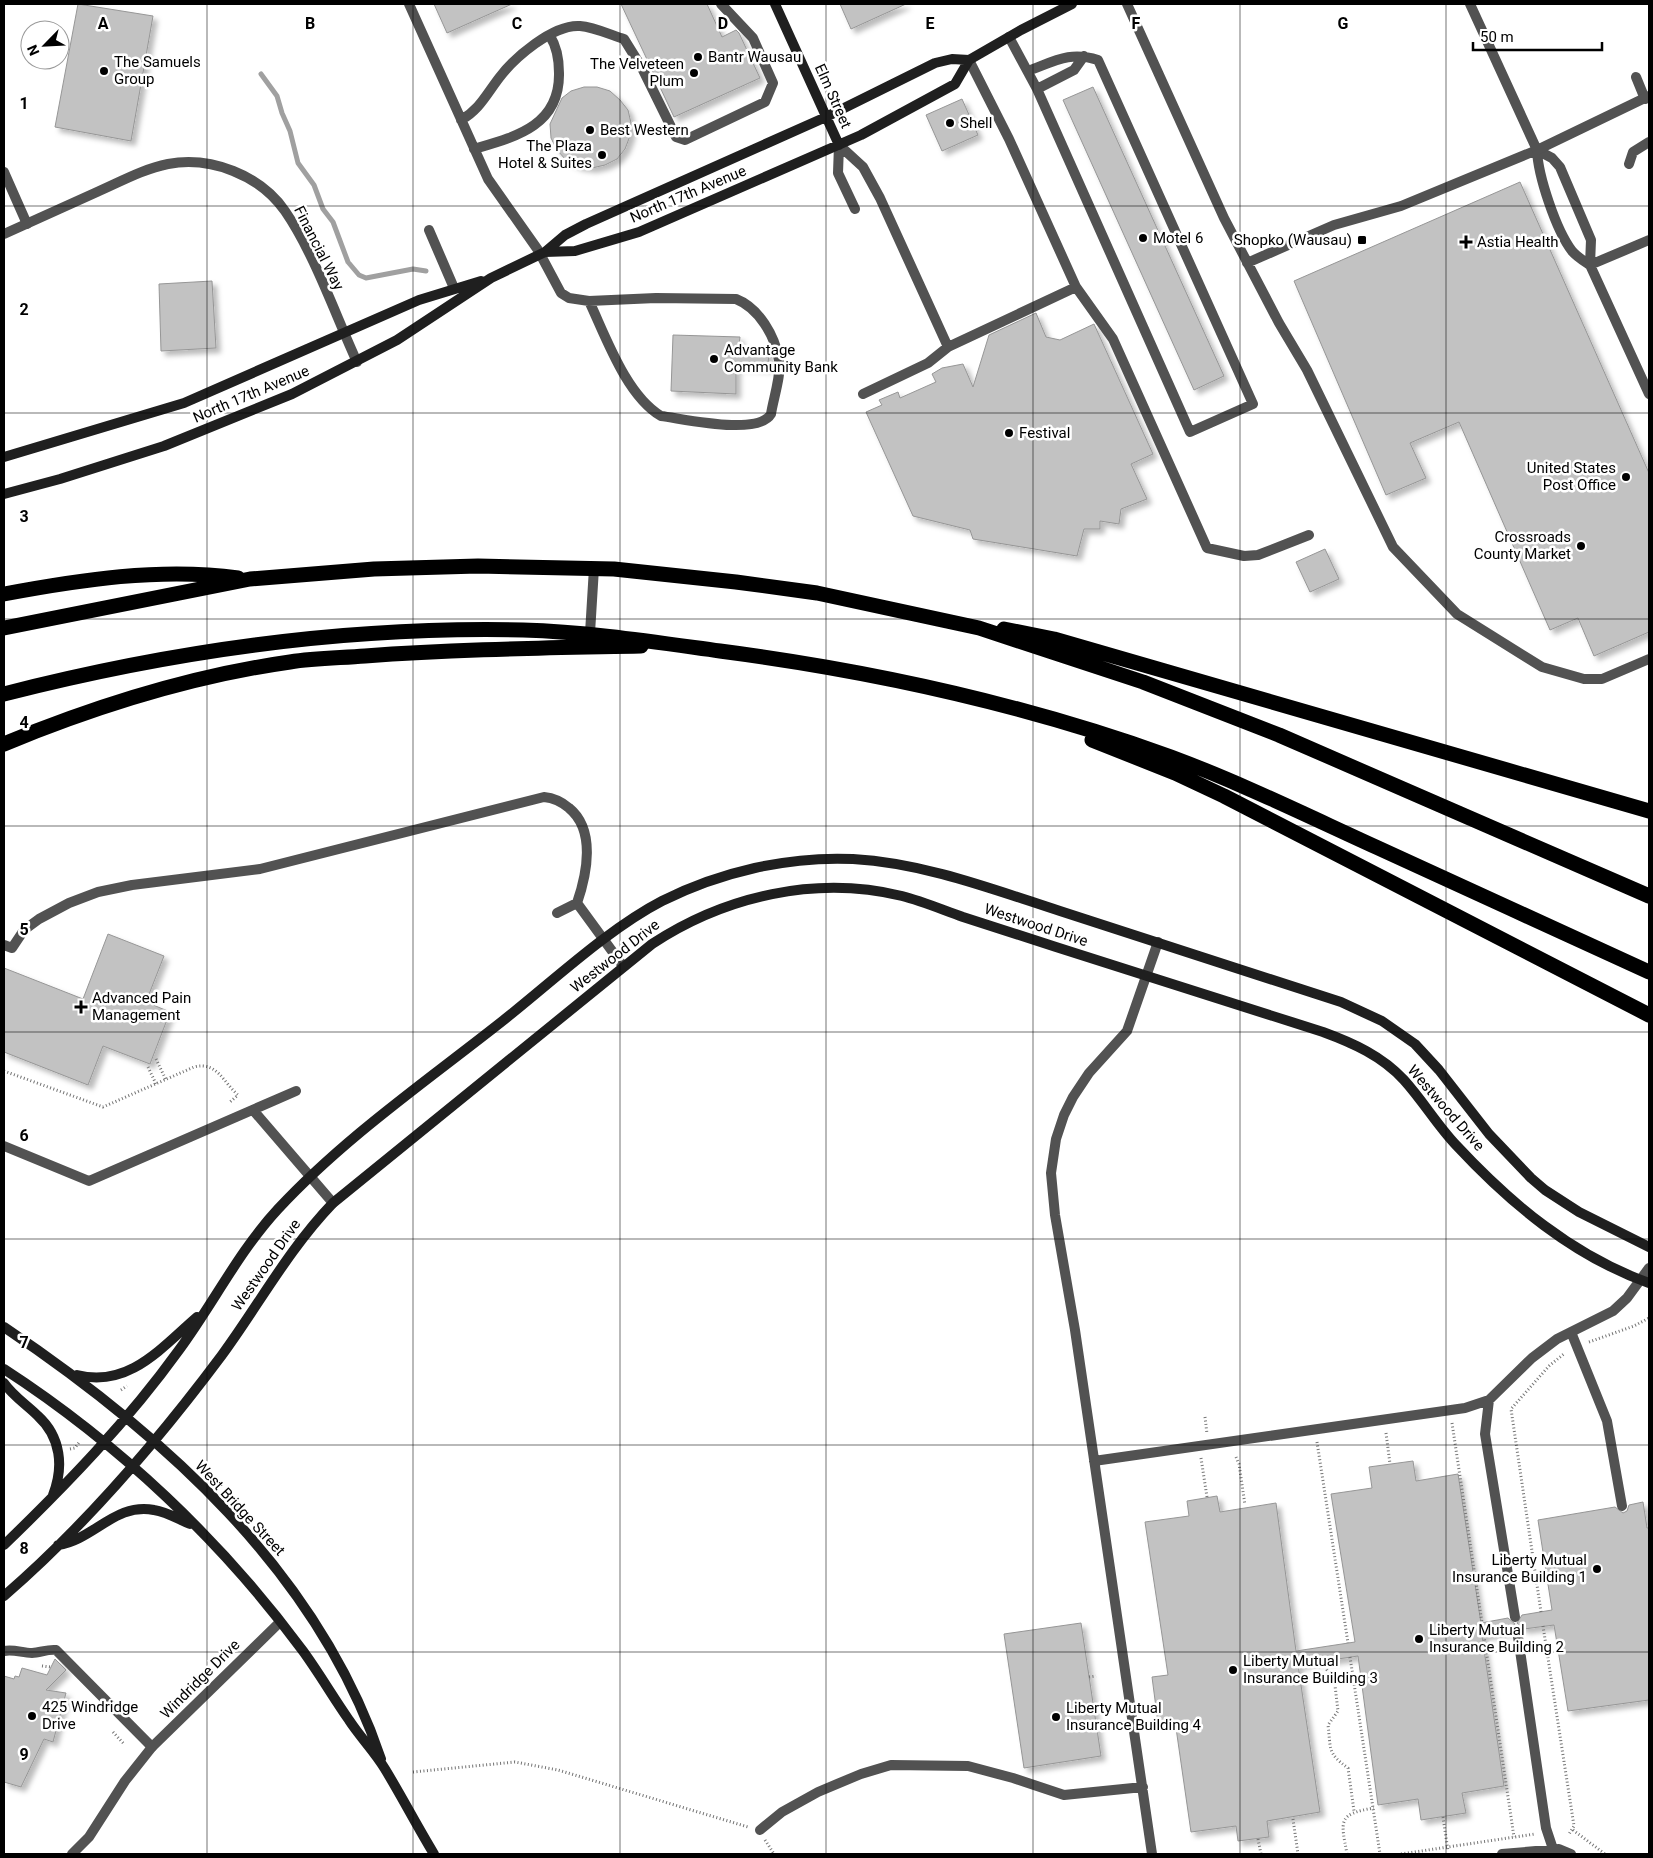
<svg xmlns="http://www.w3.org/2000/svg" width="1653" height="1858" font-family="Roboto,sans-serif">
	<defs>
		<filter id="shadow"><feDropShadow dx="4.5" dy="4.5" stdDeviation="2.5" flood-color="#0004"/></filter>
	</defs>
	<rect width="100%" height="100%" fill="#fff"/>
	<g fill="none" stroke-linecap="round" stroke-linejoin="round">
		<!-- stream -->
		<path stroke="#a0a0a0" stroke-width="5" d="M261,74L277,96L282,113L290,131L298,163L314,185L323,209L333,222L348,262L359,275L366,278L413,269L426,271"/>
	</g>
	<!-- building -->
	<path fill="#c2c2c2" stroke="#969696" filter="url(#shadow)" d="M78,4L153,16L131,141L55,127Z
		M434,4H512L447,33Z
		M621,4H707L722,37L736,30L739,33L760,78L674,117Z
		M840,4H906L851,29Z
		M584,87H597L610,91L620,100L628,110L631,123L630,136L625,149L617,159L605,165L592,168L578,166L566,160L557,150L551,138L550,124L562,98L571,91Z
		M1093,87L1224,376L1194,390L1063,100Z
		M962,99L978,135L942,151L926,115Z
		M1520,182L1649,473V632L1594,656L1578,618L1550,630L1459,422L1410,443L1426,478L1386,495L1294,281Z
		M212,281L216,348L161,351L159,284Z
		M1036,313L1046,337L1060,340L1094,324L1153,454L1131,464L1147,499L1121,509L1119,524L1100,521V529H1084L1077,556L973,539L970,530L913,516L866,412L882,405L879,400L898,392L900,398L936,382L932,374L942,368L963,364L973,387L989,335Z
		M673,335L740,337L739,347L769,348L768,368L736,366V394L671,391Z
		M1325,549L1339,579L1310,592L1296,562Z
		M108,934L164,956L146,1002L170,1012L150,1064L103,1046L88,1085L4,1052V968L83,999Z
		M1413,1461L1416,1481L1458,1474L1481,1623L1508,1618L1515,1624L1510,1631L1482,1636L1504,1786L1462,1793L1466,1813L1421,1820L1418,1799L1378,1805L1358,1656L1298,1665L1320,1812L1267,1821L1269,1837L1238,1841L1236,1826L1191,1832L1175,1721L1158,1723L1152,1677L1168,1675L1145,1522L1189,1516L1187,1501L1217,1496L1220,1512L1276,1503L1296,1651L1355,1642L1331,1494L1372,1488L1369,1467Z
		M1643,1502L1647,1528H1649V1700L1568,1711L1554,1625L1524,1629L1517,1623L1522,1615L1552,1610L1538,1520L1615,1507L1623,1513L1627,1511L1629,1505Z
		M1081,1623L1101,1756L1024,1768L1004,1634Z
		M55,1659L66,1670L46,1690L66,1693L53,1742L44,1739L21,1787L4,1782V1676L14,1679L15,1676L19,1677L22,1668L47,1675Z"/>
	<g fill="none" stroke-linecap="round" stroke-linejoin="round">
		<!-- path -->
		<path stroke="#747474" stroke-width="3" stroke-dasharray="1 2.5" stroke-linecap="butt" d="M156,1059L166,1080
			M148,1067L156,1084
			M4,1071L103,1107L194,1067C217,1061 223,1082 238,1095L230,1102
			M1589,1342L1634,1326L1649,1318
			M121,1390L127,1386
			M1205,1417L1207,1434
			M1452,1423L1482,1623
			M1386,1433L1390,1464
			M1317,1442L1348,1643
			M70,1449L75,1448L80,1441
			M1236,1457L1239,1464L1245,1505
			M1201,1458L1207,1497
			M1541,1612L1511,1409L1549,1366L1565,1353
			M1543,1626L1574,1826L1569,1834
			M1484,1636L1514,1837
			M1350,1657L1380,1854
			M1324,1663L1327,1670L1334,1677L1338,1711L1328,1725C1331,1749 1327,1753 1348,1768L1354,1811
			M42,1666L51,1667
			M1089,1677L1096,1676
			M113,1732L124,1744
			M413,1772L515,1762L558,1770L748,1827
			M1443,1817L1448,1851
			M1293,1819L1298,1854
			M1573,1830L1605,1854
			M1258,1839L1261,1854
			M765,1840L774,1854
			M1347,1854C1341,1821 1337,1814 1374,1808
			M1401,1854L1535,1834"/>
		<!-- lane -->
		<path stroke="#525252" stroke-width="10" d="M409,4L488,179L538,250L561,293L569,298L589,301L656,298L736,299C759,308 775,336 779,360C782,373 773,400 771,414C758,436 685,419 661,416C626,395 606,337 589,301
			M1127,4L1224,218L1279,323L1307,370L1393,547L1457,614L1542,667L1584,679H1602L1649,659
			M1009,37L1037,89L1190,432L1253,404L1098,60C1070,51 1055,61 1028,71
			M969,60L1009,139L1076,287L1113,339L1207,548L1244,556L1258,555L1309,535
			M1636,77L1645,99
			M1037,89L1074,70L1084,56
			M461,120C479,110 486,95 499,78C514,58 553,24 580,26C594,27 611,35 624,39L642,68L676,137L685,140L765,102L773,83L753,38L721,4
			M474,149C515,137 560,126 559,73C559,60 557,47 550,36
			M1537,150C1538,176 1556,230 1572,251C1577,257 1584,261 1590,265L1649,394
			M1629,164L1633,152L1649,142
			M4,172L27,224
			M855,209L838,173L839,145L863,167L880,198L948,347
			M429,230L454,288
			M1247,263L1334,225L1401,206L1537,150L1552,158L1560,167L1591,240L1590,265
			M1590,265L1649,240
			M863,394L928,363L948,347L1076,287
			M590,633L594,568
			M577,903L623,966
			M4,945L12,948L24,930L39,919L69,903L98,892L132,885L260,869L544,797C554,798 562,802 569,808C596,830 587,874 577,903L557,913
			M253,1110L333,1203
			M4,1146L89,1181L296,1091
			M1571,1332L1607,1421L1622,1506
			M1489,1400L1485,1434L1515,1617
			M1094,1461L1465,1408L1489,1400L1532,1358L1557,1339L1613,1311L1627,1298L1649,1268
			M1517,1630L1546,1828L1553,1849
			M4,1651C14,1649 22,1653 32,1653C40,1653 47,1649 56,1650L152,1747
			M760,1830L782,1812L818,1792L861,1774L891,1765L968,1766L1013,1778L1064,1795L1143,1787
			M1152,1854L1075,1330L1055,1215L1051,1173L1056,1139L1064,1115L1073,1097L1089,1073L1127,1031L1158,942
			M1502,1854L1559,1849L1571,1854"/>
		<!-- street -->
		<path stroke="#525252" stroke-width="10" d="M1470,4L1537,150L1649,96
			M4,234C35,220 66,206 97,192C120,182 143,169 168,164C211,156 260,175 285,211C314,253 335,314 357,362
			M72,1854L89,1837L125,1781L152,1747L280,1622"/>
		<!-- secondary -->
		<path stroke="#1f1f1f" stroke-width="10" d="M775,4L839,145
			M545,252L575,251L639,232L861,135L955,84L969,60L1021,30L1072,4
			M4,457L184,403L419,300L481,281
			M4,494L60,479L164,446L292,394L397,340L491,278L545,252L565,235L586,224L826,117L935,63L952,59L969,60
			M4,1327C163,1434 318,1572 381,1759
			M4,1369C118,1443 222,1541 303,1651C319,1673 333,1697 349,1720C360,1737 375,1752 385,1769C402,1797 417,1826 434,1854
			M77,1375C129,1388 161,1348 197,1317
			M4,1383C13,1396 27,1405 38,1416C61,1437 64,1467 53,1495
			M4,1545C67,1484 127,1422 179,1350C213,1304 239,1251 278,1209C345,1137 428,1080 505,1019C553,981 608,929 662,901C720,872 788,856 853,859C924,863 992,889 1060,911C1153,941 1247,971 1341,1002L1382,1021L1415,1044L1439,1070L1489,1134L1531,1178L1545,1190L1579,1212L1649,1247
			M58,1545C93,1540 116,1502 154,1510C167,1512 178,1519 190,1524
			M4,1596C86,1525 157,1442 222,1355C260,1303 288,1250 333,1203L652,944C725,896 816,875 902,896C922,901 943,910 963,917C994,927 1025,937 1056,947C1145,975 1234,1004 1323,1032C1353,1043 1382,1056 1404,1080C1423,1101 1437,1125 1456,1145C1510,1203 1573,1256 1649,1283"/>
		<!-- highway -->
		<path stroke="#000" stroke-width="15" d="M4,594C79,580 161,567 238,578
			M4,628L250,579L374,569L478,566L614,569L736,582L817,593L979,628L1143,682L1279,735L1649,896
			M1004,629L1054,639L1649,811
			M4,694C172,651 349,626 523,630C590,632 654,642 720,651C874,671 1024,704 1171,757C1241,783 1308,816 1376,847C1467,889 1558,930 1649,972
			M1092,740L1175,773L1224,796L1649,1015
			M4,744C96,706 191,676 290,662C315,658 340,658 365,656C457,649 549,648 641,646"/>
	</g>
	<!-- grid -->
	<path fill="none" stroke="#000" stroke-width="1" stroke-opacity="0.55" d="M207,4V1854M413,4V1854M620,4V1854M826,4V1854M1033,4V1854M1240,4V1854M1446,4V1854M4,206H1649M4,413H1649M4,619H1649M4,826H1649M4,1032H1649M4,1239H1649M4,1445H1649M4,1652H1649"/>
	<!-- markers -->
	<g fill="#000" stroke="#fff" stroke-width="2">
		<circle cx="698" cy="57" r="5"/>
		<circle cx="104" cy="71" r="5"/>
		<circle cx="694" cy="73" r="5"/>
		<circle cx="950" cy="123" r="5"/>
		<circle cx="590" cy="130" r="5"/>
		<circle cx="602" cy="155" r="5"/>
		<circle cx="1143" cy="238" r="5"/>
		<rect x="1357" y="235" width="10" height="10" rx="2.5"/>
		<path d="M1463.5 234.5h5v5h5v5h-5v5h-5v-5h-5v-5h5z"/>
		<circle cx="714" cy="359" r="5"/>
		<circle cx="1009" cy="433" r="5"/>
		<circle cx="1626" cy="477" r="5"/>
		<circle cx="1581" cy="546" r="5"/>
		<path d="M78.5 999.5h5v5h5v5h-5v5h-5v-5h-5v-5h5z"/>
		<circle cx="1597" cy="1569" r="5"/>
		<circle cx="1419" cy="1639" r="5"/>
		<circle cx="1233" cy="1670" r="5"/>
		<circle cx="32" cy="1716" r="5"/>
		<circle cx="1056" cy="1717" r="5"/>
	</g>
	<g text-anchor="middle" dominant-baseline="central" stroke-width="5" stroke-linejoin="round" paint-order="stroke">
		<!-- poi labels -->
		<g font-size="15" fill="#000" stroke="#fff" text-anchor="start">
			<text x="708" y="57">Bantr Wausau</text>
			<text x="114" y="62">The Samuels<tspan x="114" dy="17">Group</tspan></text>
			<text x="684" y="64" text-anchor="end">The Velveteen<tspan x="684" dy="17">Plum</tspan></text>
			<text x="960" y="123">Shell</text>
			<text x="600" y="130">Best Western</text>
			<text x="592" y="146" text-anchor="end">The Plaza<tspan x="592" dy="17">Hotel &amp; Suites</tspan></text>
			<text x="1153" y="238">Motel 6</text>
			<text x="1352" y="240" text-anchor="end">Shopko (Wausau)</text>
			<text x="1477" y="242">Astia Health</text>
			<text x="724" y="350">Advantage<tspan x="724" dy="17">Community Bank</tspan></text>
			<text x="1019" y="433">Festival</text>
			<text x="1616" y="468" text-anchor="end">United States<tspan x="1616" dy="17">Post Office</tspan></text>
			<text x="1571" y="537" text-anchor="end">Crossroads<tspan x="1571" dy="17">County Market</tspan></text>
			<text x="92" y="998">Advanced Pain<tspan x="92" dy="17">Management</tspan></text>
			<text x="1587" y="1560" text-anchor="end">Liberty Mutual<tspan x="1587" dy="17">Insurance Building 1</tspan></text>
			<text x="1429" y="1630">Liberty Mutual<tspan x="1429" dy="17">Insurance Building 2</tspan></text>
			<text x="1243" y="1661">Liberty Mutual<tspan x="1243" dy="17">Insurance Building 3</tspan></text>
			<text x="42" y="1707">425 Windridge<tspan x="42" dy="17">Drive</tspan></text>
			<text x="1066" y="1708">Liberty Mutual<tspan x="1066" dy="17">Insurance Building 4</tspan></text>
		</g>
		<!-- street labels -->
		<g font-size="15" fill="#000" stroke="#fff">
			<text transform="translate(833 96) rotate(66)">Elm Street</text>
			<text transform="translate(688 194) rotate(-23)">North 17th Avenue</text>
			<text transform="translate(319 248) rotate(63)">Financial Way</text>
			<text transform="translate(251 394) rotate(-23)">North 17th Avenue</text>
			<text transform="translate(1036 925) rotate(18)">Westwood Drive</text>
			<text transform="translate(615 956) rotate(-38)">Westwood Drive</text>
			<text transform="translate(1446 1108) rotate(49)">Westwood Drive</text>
			<text transform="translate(266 1265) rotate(-55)">Westwood Drive</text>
			<text transform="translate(240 1508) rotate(47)">West Bridge Street</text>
			<text transform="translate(200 1679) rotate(-45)">Windridge Drive</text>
		</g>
	</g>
	<g font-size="16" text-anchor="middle" font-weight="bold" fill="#000" stroke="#fff" stroke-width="5" stroke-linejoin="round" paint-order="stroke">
		<text x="103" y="29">A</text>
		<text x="310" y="29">B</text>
		<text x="517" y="29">C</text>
		<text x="723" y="29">D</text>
		<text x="930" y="29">E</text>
		<text x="1136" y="29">F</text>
		<text x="1343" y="29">G</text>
		<text x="24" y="109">1</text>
		<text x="24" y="315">2</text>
		<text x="24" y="522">3</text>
		<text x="24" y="728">4</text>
		<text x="24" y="935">5</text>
		<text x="24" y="1141">6</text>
		<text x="24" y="1348">7</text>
		<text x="24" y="1554">8</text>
		<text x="24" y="1760">9</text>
	</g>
	<!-- border -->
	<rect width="1653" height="1858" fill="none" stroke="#000000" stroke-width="10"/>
	<!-- north arrow -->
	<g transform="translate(45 45) rotate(246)"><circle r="24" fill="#ffffff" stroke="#999999"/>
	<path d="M0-4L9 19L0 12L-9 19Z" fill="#000000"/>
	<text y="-8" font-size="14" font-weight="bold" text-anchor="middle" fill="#000000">N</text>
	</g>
	<!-- scale -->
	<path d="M1473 42v8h129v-8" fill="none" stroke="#000000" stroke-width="2.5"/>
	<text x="1480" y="42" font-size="15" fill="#000000" stroke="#ffffff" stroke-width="4" paint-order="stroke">50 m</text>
</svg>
